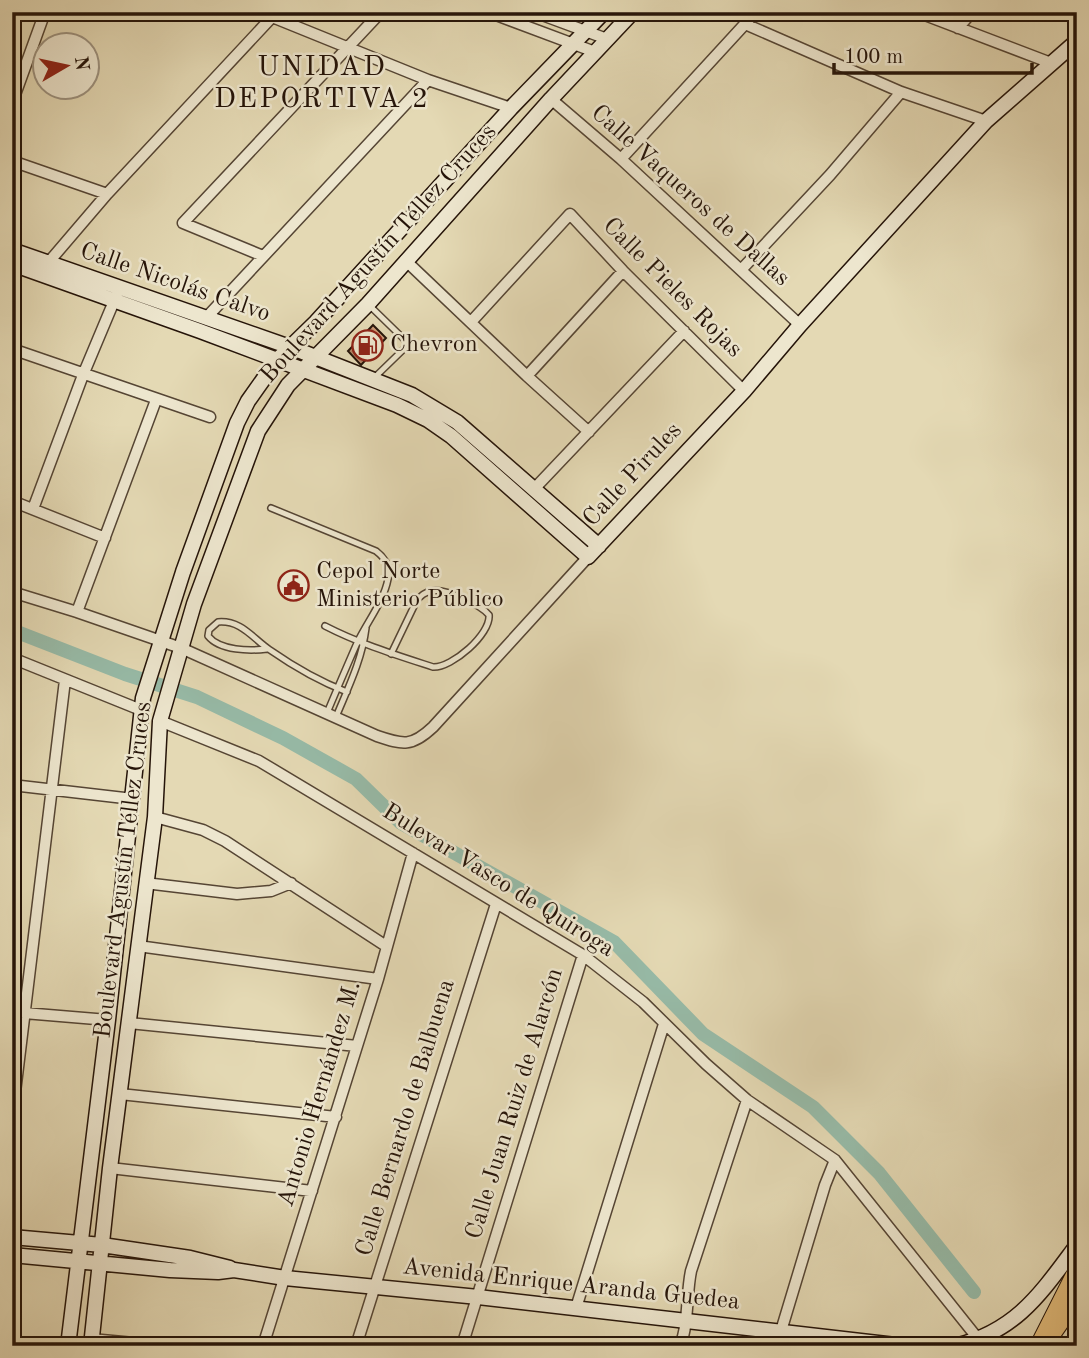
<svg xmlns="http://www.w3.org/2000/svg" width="1089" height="1358" font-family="'Old Standard TT',serif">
	<defs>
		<pattern id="building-back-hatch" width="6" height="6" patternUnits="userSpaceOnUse" patternTransform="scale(1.75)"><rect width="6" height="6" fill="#d09c79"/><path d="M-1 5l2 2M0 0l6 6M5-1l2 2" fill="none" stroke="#a97e61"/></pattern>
	</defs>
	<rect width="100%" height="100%" fill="#e4d9b4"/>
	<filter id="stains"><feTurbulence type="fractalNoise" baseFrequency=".00286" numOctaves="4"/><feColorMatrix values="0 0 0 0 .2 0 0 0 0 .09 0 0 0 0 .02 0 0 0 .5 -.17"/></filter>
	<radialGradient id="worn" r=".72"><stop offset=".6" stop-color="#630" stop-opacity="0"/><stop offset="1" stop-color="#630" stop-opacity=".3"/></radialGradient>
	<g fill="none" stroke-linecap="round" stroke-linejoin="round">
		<!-- canal -->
		<path stroke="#97bba8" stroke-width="14" d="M12,630L125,674L197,697L283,738L356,779L401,823L614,942L703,1034L813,1107L879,1173L974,1292"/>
	</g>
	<!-- building -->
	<path fill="url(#building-back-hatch)" stroke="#251409" stroke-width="2" d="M373,325L386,338L361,365L348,351Z"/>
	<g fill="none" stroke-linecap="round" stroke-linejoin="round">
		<defs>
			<path id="lane" d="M370,306L409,344L375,377
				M271,508L376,551C385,558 391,566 388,579C384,601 367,622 357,643C347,666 337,689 327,713
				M325,626C360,644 396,655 433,667C452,668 491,634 489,615C481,605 445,588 432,591C425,592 422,595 417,600L391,654
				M267,649C250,651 220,651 208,636L209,630L218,622C242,620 253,639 270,650C293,666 321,682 347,692
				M336,717C348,688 362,660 366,628"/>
			<path id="street" d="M260,12L428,80L511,108
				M488,12L595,52
				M534,12L607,39
				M917,12L1051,63
				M745,24L901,92L986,121
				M958,28L972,12
				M551,99L621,159L800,325
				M12,103L45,12
				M621,159L756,12
				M12,161L107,194
				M263,256L183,223L381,12
				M405,260L527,376L589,432
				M48,263L107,194L272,17
				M741,270L830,175L901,92
				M206,318L428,80
				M471,322L570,214L623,271L744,391
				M12,349L210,417
				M527,376L623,271
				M534,489L684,331
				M12,501L105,538
				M33,509L83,375L117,294
				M12,592L77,612L181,648L377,736C403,745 412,747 433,727L588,557
				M77,612L156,400
				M12,658L141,710
				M160,721L259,761L583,955L643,1002L706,1064L747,1100L835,1160L979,1340
				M12,785L133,799
				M155,817L203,830L225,841L386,946
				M145,883L237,894L271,891L291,883
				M138,946L378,979
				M12,1012L108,1020
				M129,1023L357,1046
				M120,1094L336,1117
				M12,1117L65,680
				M110,1168L312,1191
				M576,1308L664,1024
				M781,1331L825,1185L835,1160
				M91,1339L166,1346
				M263,1346L378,979L413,853
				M356,1346L496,904
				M462,1346L583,955
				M680,1346C689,1323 686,1295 691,1271L747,1100"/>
			<path id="secondary" d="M12,250L290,347L412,395L457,422L599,546
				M12,264L200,331L397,405L428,420L451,436L588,557L744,391L800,325L986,121L1077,41
				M12,1237L102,1245L190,1258L230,1268
				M12,1255L170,1270L218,1272L234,1270L285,1278L478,1297L904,1346
				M68,1346L108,1020L143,698L183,572L237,423L248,401L277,360L316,322L511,108L604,12
				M91,1346L110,1168L155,817L160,721L194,604L258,431L288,385L368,304L551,99L633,12
				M955,1346C1017,1331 1041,1293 1077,1245"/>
			<path id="primary" d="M1054,1332L1077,1299
				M1038,1346L1077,1269"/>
		</defs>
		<!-- lane casing -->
		<use href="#lane" stroke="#554534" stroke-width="8"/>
		<!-- street casing -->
		<use href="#street" stroke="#554534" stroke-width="13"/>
		<!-- secondary casing -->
		<use href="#secondary" stroke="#251409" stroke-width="17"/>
		<!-- primary casing -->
		<use href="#primary" stroke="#251409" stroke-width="18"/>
		<!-- lane -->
		<use href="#lane" stroke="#ede6ce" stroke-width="5"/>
		<!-- street -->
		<use href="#street" stroke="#ede6ce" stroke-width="10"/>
		<!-- secondary -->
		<use href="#secondary" stroke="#ede6ce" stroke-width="14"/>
		<!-- primary -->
		<use href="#primary" stroke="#e2bc7a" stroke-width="16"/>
	</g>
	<!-- icons -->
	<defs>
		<symbol id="fuel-ring" viewBox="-11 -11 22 22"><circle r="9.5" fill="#ede6ce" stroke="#8f2418" stroke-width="1.5"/><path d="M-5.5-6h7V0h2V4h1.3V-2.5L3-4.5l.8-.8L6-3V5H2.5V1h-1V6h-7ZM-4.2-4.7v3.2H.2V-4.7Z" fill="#8f2418"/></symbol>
		<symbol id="civic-ring" viewBox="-11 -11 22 22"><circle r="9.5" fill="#ede6ce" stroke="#8f2418" stroke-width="1.5"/><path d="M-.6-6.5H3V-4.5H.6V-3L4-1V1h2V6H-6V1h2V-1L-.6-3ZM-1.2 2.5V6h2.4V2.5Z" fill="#8f2418"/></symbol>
	</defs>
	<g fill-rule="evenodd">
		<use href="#fuel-ring" x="350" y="328" width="35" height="35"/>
		<use href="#civic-ring" x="276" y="568" width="35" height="35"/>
	</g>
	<g text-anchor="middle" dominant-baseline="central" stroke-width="5" stroke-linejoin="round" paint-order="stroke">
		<!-- street labels -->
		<g font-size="24" fill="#251409" stroke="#ede6ce">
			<text transform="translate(690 196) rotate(42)">Calle Vaqueros de Dallas</text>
			<text transform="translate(379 254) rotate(-48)">Boulevard Agustín Téllez Cruces</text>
			<text transform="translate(175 283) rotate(19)">Calle Nicolás Calvo</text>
			<text transform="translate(672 288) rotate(45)">Calle Pieles Rojas</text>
			<text transform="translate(633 475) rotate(-47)">Calle Pirules</text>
			<text transform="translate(124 870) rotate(-83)">Boulevard Agustín Téllez Cruces</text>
			<text transform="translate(498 881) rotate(32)">Bulevar Vasco de Quiroga</text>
			<text transform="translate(320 1094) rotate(-73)">Antonio Hernández M.</text>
			<text transform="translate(515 1104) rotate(-73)">Calle Juan Ruiz de Alarcón</text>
			<text transform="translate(406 1118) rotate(-73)">Calle Bernardo de Balbuena</text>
			<text transform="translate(571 1285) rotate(6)">Avenida Enrique Aranda Guedea</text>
		</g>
		<!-- poi labels -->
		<g font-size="24" fill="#251409" stroke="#ede6ce" text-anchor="start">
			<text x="390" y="345">Chevron</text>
			<text x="316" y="572">Cepol Norte<tspan x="316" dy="28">Ministerio Público</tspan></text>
		</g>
		<!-- quarter labels -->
		<g font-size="28" letter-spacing="2" fill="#251409" stroke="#ede6ce">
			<text x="322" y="68">UNIDAD<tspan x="322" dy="32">DEPORTIVA 2</tspan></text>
		</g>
	</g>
	<!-- margin -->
	<rect width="1089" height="1358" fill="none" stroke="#e4d9b4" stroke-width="42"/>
	<rect x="14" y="14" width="1061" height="1330" fill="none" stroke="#251409" stroke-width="3.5"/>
	<rect x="21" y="21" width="1047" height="1316" fill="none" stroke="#251409" stroke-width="2"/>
	<!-- north arrow -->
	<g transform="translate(66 66) rotate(81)"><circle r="33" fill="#ede6ce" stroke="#9d927f" stroke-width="2"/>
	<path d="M0-5L12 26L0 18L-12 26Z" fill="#8f2418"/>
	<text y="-10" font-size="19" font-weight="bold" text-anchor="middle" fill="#251409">N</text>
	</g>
	<!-- scale -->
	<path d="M834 63v10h198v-10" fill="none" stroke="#251409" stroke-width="3.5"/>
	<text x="844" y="63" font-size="21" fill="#251409" stroke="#ede6ce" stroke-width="5" paint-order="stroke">100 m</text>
	<rect width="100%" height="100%" filter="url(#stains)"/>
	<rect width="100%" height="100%" fill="url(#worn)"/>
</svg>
